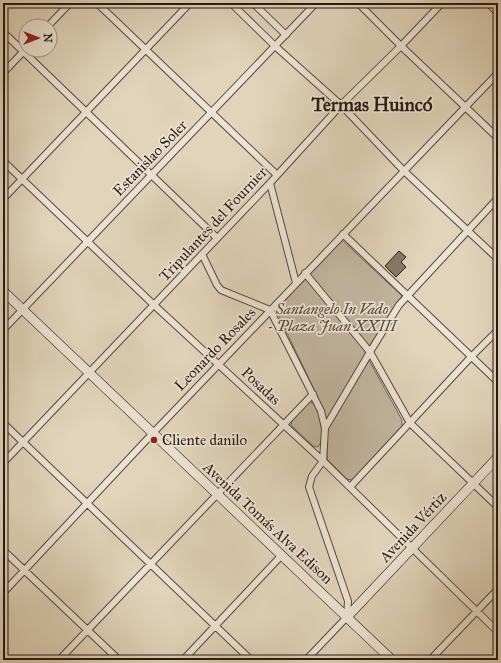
<svg xmlns="http://www.w3.org/2000/svg" width="501" height="663" font-family="'IM FELL Great Primer',serif">
	<rect width="100%" height="100%" fill="#e1d4bb"/>
	<filter id="stains"><feTurbulence type="fractalNoise" baseFrequency=".005" numOctaves="4"/><feColorMatrix values="0 0 0 0 .2 0 0 0 0 .09 0 0 0 0 .02 0 0 0 .5 -.17"/></filter>
	<radialGradient id="worn" r=".72"><stop offset=".6" stop-color="#630" stop-opacity="0"/><stop offset="1" stop-color="#630" stop-opacity=".3"/></radialGradient>
	<!-- green -->
	<path fill="#c1b49e" stroke="#746658" d="M342,240L402,296L365,353L402,420V426L352,480L347,479L327,459V421L323,408L276,310Z
		M309,402H311C320,408 326,439 318,447L313,446L291,425L292,421Z"/>
	<!-- building -->
	<path fill="#877a6a" stroke="#261812" d="M399,251L406,257L401,262L406,267L396,277L385,266Z"/>
	<g fill="none" stroke-linecap="round" stroke-linejoin="round">
		<defs>
			<path id="street" d="M97,3L277,175
				M231,3L275,46L341,105L403,170L498,259
				M253,3L286,35
				M358,3L401,46L498,138
				M488,3L498,13
				M48,26L70,3
				M3,32L217,238
				M3,73L25,50
				M3,161L154,305L323,461L498,632
				M270,183L296,283
				M3,199L190,3
				M343,234L498,382
				M202,254L217,285L221,290L270,310L321,411L325,428L323,461L312,476L309,487L348,601L347,617L306,660
				M305,273L370,352L410,423L498,507
				M3,330L316,3
				M3,423L251,660
				M325,428L370,352L399,305L498,198
				M3,463L270,183L341,105L401,46L442,3
				M350,487L471,357L498,330
				M3,550L119,660
				M3,593L153,433L498,73
				M59,660L313,394
				M183,660L282,555
				M430,660L498,589"/>
			<path id="secondary" d="M3,291L392,660
				M347,617L498,457"/>
		</defs>
		<!-- street casing -->
		<use href="#street" stroke="#55473c" stroke-width="8"/>
		<!-- secondary casing -->
		<use href="#secondary" stroke="#261812" stroke-width="10"/>
		<!-- street -->
		<use href="#street" stroke="#ece3d3" stroke-width="6"/>
		<!-- secondary -->
		<use href="#secondary" stroke="#ece3d3" stroke-width="9"/>
	</g>
	<!-- markers -->
	<circle fill="#8f2418" stroke="#ece3d3" stroke-width="1.5" cx="154" cy="440" r="4"/>
	<g text-anchor="middle" dominant-baseline="central" stroke-width="3.5" stroke-linejoin="round" paint-order="stroke">
		<!-- street labels -->
		<g font-size="15" fill="#261812" stroke="#ece3d3">
			<text transform="translate(150 158) rotate(-46)">Estanislao Soler</text>
			<text transform="translate(213 224) rotate(-47)">Tripulantes del Fournier</text>
			<text transform="translate(215 349) rotate(-46)">Leonardo Rosales</text>
			<text transform="translate(261 386) rotate(43)">Posadas</text>
			<text transform="translate(268 523) rotate(43)">Avenida Tomás Alva Edison</text>
			<text transform="translate(413 527) rotate(-47)">Avenida Vértiz</text>
		</g>
		<!-- park labels -->
		<g font-size="15" font-style="italic" fill="#54473c" stroke="#ece3d3">
			<text x="332" y="309">Santangelo In Vado<tspan x="332" dy="17">- Plaza Juan XXIII</tspan></text>
		</g>
		<!-- poi labels -->
		<g font-size="15" fill="#261812" stroke="#ece3d3" text-anchor="start">
			<text x="162" y="440">Cliente danilo</text>
		</g>
		<!-- district labels -->
		<g font-size="19" font-weight="bold" fill="#261812" stroke="#ece3d3">
			<text x="372" y="104">Termas Huincó</text>
		</g>
	</g>
	<!-- margin -->
	<rect width="501" height="663" fill="none" stroke="#e1d4bb" stroke-width="16"/>
	<rect x="4" y="4" width="493" height="655" fill="none" stroke="#261812" stroke-width="2"/>
	<rect x="8" y="8" width="485" height="647" fill="none" stroke="#261812"/>
	<!-- north arrow -->
	<g transform="translate(38 38) rotate(90)"><circle r="19" fill="#ece3d3" stroke="#9d9286"/>
	<path d="M0-3L7 15L0 10L-7 15Z" fill="#8f2418"/>
	<text y="-6" font-size="11" font-weight="bold" text-anchor="middle" fill="#261812">N</text>
	</g>
	<rect width="100%" height="100%" filter="url(#stains)"/>
	<rect width="100%" height="100%" fill="url(#worn)"/>
</svg>
